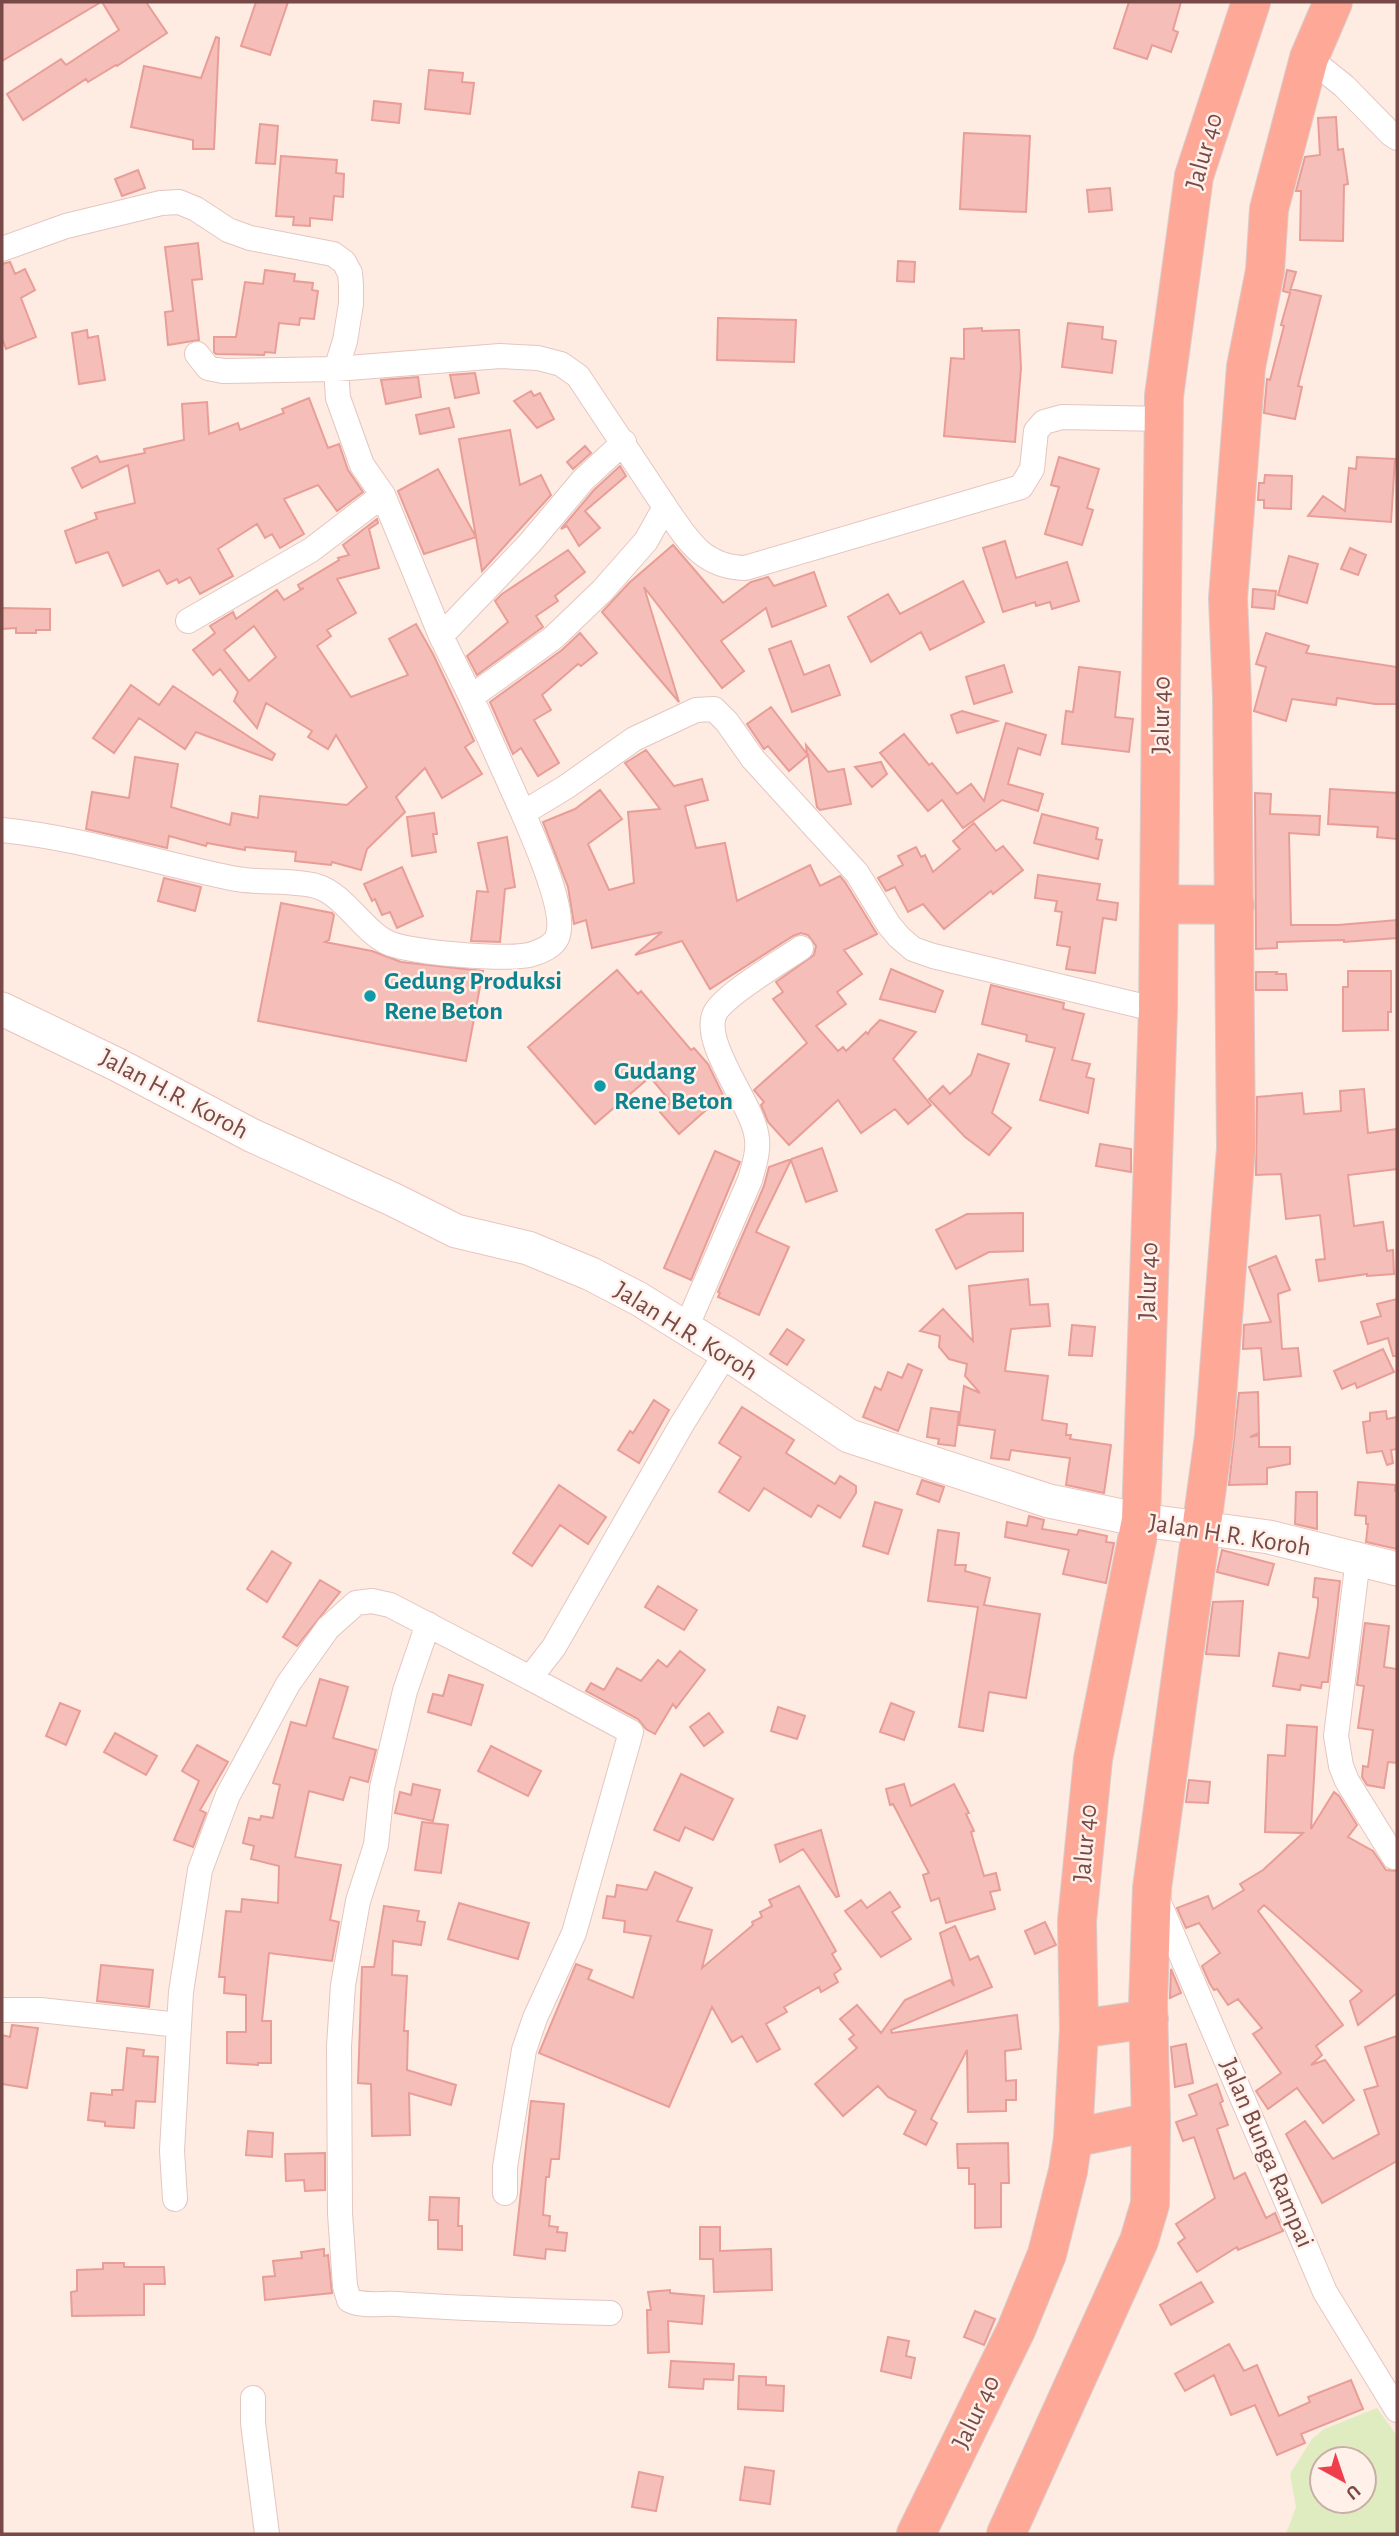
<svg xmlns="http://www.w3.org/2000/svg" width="1399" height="2536" font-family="'Alegreya Sans',sans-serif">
	<rect width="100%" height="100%" fill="#feebe2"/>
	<!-- green -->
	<path fill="#dfecc0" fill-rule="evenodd" d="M1377,2408L1397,2436V2534H1286L1296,2507L1290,2474L1312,2439L1324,2429ZM1322,2459H1364V2501H1322Z"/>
	<!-- building -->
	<path fill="#f5beb8" stroke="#e89e97" stroke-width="2" fill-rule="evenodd" d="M2,2H101L2,61Z
		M102,2H146L167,33L117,66L116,65L88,82L86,79L23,120L7,94L61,59L66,65L119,30Z
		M256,2H288L270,55L241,46Z
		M1129,2H1181L1173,30L1178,32L1171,52L1152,45L1147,59L1114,48Z
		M216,37L219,38L214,149H193V140L131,127L144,66L201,78Z
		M429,70L463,73L462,82L474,83L470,114L425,109Z
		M374,101L401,104L399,123L372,120Z
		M1336,117L1338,150L1343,149L1348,184L1344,185L1343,241L1300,240L1301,191H1296L1305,157L1320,155L1318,118Z
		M260,124L278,126L275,164L256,163Z
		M964,133L1030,136L1026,212L960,209Z
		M281,156L337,160L336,173L344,174L343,197L334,196L332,220L310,218V226L293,225L294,217L276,216Z
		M138,170L145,188L122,196L115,179Z
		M1110,188L1112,210L1089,212L1087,190Z
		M198,243L202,279L192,280L199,340L168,345L165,312L173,311L165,247Z
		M898,261L915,262L914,282L897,281Z
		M10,262L15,274L25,269L35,290L21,298L36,337L6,349L2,338V264Z
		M265,270L295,274L294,281L313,283L312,290L318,291L314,319L300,318L299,325L279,323L275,353L265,352L264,355L216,354L214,352V337H236L245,282L263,284Z
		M1287,270L1296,272L1290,291L1291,289L1321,296L1298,386L1302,387L1295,419L1264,413L1267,379L1270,380L1284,326L1281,325L1290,293L1283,291Z
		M718,318L796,320L794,362L717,360Z
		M1068,323L1103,327L1102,339L1116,341L1112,373L1062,367Z
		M982,328V331L1019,330L1021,368L1015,442L944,436L951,358L964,359V329Z
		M87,330L88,338L98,336L105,380L79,384L72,333Z
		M475,373L479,393L455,398L450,375Z
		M418,377L421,397L386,404L381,380Z
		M531,391L534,396L540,393L554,419L537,428L514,401Z
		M309,398L328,448L339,444L348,470L363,492L337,511L318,485L284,499L304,534L280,548L272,534L265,538L257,524L218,549L233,576L200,594L190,577L179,583L177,579L167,584L159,570L123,586L108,552L76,563L65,531L97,519L95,513L135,503L128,465L82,488L72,468L97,456L100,462L145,453L144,449L184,440L182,404L207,402L209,434L238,423L240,430L284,413L282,409Z
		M449,408L454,427L420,434L416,415Z
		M510,430L520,485L541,475L551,495L482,571L476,537L424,554L398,491L438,469L476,537L459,439Z
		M585,446L591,453L573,469L567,462Z
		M1059,457L1099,469L1087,508L1093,510L1082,545L1045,534L1059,487L1051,485Z
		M1357,457L1395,459L1391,522L1308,516L1323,496L1345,511L1349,468L1356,469Z
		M620,466L626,476L585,511L600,528L579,546L567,526L561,529L594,490Z
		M1265,475L1292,476L1291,509L1264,508V500H1258L1259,483H1264Z
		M377,519L378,523L369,529L379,568L337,579L356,613L327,630L331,636L317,646L351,697L408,675L389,639L416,624L433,654L474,741L465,747L482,774L442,798L425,768L396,797L405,812L367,849L361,870L332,862L331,865L295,861L296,852L245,847V850L207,843L206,846L169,836L167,848L86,829L92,792L129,798L135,757L178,764L171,807L230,825L232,813L258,818L260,796L347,805L367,787L336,735L328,749L308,737L312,731L266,703L257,728L234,701L238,692L220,669L213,675L193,650L215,633L210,626L233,612L236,619L277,590L284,600L304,588L300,589L298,585L339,560L338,558L349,555L343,545ZM254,626L276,657L249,681L224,650Z
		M1005,541L1016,578L1067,562L1079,601L1052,609L1050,602L1036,606L1035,602L1003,612L983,548Z
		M673,545L723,603L751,582L768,577L774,586L814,572L826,606L772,627L766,608L721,641L744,671L722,688L644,587L679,702L602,612L629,583Z
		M1350,548L1366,555L1358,575L1341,569Z
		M568,550L585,572L555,596L558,601L536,616L543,627L477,675L467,656L508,622L495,601L502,594Z
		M1289,556L1318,564L1307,603L1278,595Z
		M963,581L984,622L930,650L921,632L871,662L848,617L888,594L900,614Z
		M1253,589L1276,591L1274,609L1252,607Z
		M2,608L50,609V630H36V633H16V628L2,629Z
		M580,633L597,653L581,666L578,664L542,695L551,710L534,720L559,763L538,776L521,748L513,754L490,702L562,650Z
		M1266,633L1309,646L1306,653L1397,667V704H1375L1337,698L1336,705L1292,699L1286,721L1254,711L1266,667L1256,664Z
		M791,641L804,675L829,665L840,695L792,712L769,649Z
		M1004,665L1012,692L974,704L966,677Z
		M1079,667L1120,672L1115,717L1133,719L1129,752L1062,744L1066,711L1073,712Z
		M131,685L159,705L173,686L275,754L272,760L196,732L185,749L139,718L114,753L93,738Z
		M771,707L807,754L806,745L828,772L844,769L851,804L820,810L817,807L808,755L789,771L768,746L764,749L747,724Z
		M962,711L997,721L957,733L951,715Z
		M1006,723L1046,735L1040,755L1018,748L1008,784L1043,794L1038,811L1002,800L963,828L942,800L928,811L880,753L904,734L929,765L932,763L957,794L971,784L984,801Z
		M646,750L674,786L702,779L708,800L685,806L696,848L725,843L737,901L810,865L820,886L840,876L845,882L877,934L844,950L862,974L837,992L846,1004L816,1026L838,1051L843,1047L846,1051L866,1032L868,1034L870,1030L880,1020L916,1032L893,1059L931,1105L908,1124L895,1109L861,1133L838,1100L789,1145L768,1122L761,1105L764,1102L754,1090L807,1043L773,999L783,992L776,982L814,955L816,946L808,935L801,933L793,936L710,989L682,941L635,955L662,932L592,948L586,920L574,924L568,887L543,822L575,809L600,790L622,819L588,844L609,890L634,883L628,812L660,809L625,763Z
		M881,762L887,774L872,787L855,767Z
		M1330,789L1397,793V839L1377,837L1378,827L1328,824Z
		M1255,793L1271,794L1270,814L1320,816L1319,835L1289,833L1291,925H1338L1397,920V938L1344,942V940L1277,942V948L1256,949Z
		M434,813L437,834H433L436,852L412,856L407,817Z
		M1042,814L1098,828L1096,839L1102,840L1098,859L1034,843Z
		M974,823L996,851L1003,846L1023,870L993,894L991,891L944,929L923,904L908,912L895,887L886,891L878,878L903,865L898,856L916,847L921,857L925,855L933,872L960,849L953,841Z
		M507,837L515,887L505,889L500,942L471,941L477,891L488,892L478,843Z
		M402,867L423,916L397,928L390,912L382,915L375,899L372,901L364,884Z
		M1038,875L1100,884L1097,900L1118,903L1116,920L1103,918L1095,973L1066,969L1070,947L1057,945L1062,912L1055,911L1057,901L1035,898Z
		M164,878L201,887L195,911L158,901Z
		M281,903L332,913L334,915L329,940L325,942L372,951L401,962L483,971L466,1061L258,1021Z
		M891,969L943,991L935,1012L880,999Z
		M617,970L638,994L641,991L691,1050L694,1048L708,1064L723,1095L679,1134L660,1112L671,1102L650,1077L595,1124L528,1047Z
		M1348,971H1391V1012H1388V1030L1343,1031V987H1348Z
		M1256,972H1277L1276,974H1286L1287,990H1256Z
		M991,985L1064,1003L1063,1009L1084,1014L1072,1060L1090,1064L1086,1077L1094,1079L1088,1113L1040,1100L1055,1048L1026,1041L1027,1035L982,1024Z
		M978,1054L1009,1064L992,1113L1011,1128L989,1155L965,1137L929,1099L943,1086L950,1094L971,1075Z
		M1364,1089L1368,1133L1397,1129V1169L1348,1175L1354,1226L1383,1222L1387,1251L1393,1250L1394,1274L1367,1276V1274L1319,1281L1316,1260L1325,1259L1320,1215L1286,1219L1281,1174L1256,1175L1257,1097L1302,1093L1304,1114L1341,1111L1340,1091Z
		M1100,1144L1131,1149V1172L1096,1166Z
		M822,1148L837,1191L806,1202L791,1160L756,1232L789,1247L759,1315L718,1297L720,1293L718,1292L764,1186L769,1167Z
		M715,1151L740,1162L691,1280L664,1268Z
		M1023,1213V1251L989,1252L956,1269L936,1230L967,1214Z
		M1276,1256L1290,1290L1278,1294L1282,1349L1298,1348L1301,1376L1264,1380L1261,1348L1243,1349L1244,1325L1271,1322L1249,1267Z
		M1028,1279L1030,1305L1048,1304L1050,1326L1011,1329L1005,1371L1048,1376L1042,1420L1067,1424L1066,1435H1071L1070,1439L1111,1445L1104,1493L1066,1485L1070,1458L1011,1450L1009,1460L991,1458L995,1430L959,1425L964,1386L980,1393L965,1376L967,1364L949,1359L939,1347L940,1336L920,1331L943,1309L973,1341L969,1286Z
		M1397,1299V1356H1393L1388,1338L1368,1344L1361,1322L1381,1316L1377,1304Z
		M1072,1325L1095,1327L1092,1356L1069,1355Z
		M787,1329L804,1340L787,1365L770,1354Z
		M1383,1349L1394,1372L1357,1388L1355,1383L1342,1389L1334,1371Z
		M908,1364L922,1370L898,1431L863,1417L875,1387L881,1390L888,1372L902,1378Z
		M1258,1392L1259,1433L1250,1437L1259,1435V1447H1290V1464L1267,1468V1484L1229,1485L1239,1393Z
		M654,1400L669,1410L639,1463L618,1450L630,1431L633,1433Z
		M742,1407L794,1440L786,1453L835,1484L840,1476L856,1486V1493L840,1518L818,1505L811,1517L764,1488L749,1511L719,1492L741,1457L719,1443Z
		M931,1408L959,1412L955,1446L938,1444L939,1439L927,1437Z
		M1386,1411L1387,1419L1397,1417V1449L1391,1450L1393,1463L1387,1465L1382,1451L1367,1453L1363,1422L1370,1421V1413Z
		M922,1480L944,1487L939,1502L917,1494Z
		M1358,1482L1395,1485V1491H1397V1549L1366,1542L1368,1524H1366V1516L1355,1515Z
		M559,1485L606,1517L588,1544L560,1525L532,1566L513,1553Z
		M1296,1492H1317V1529L1295,1524Z
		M875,1502L902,1510L888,1554L863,1546Z
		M1029,1516L1044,1520L1042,1529L1077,1535L1079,1530L1107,1536L1106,1542L1114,1543L1106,1583L1063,1574L1069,1550L1005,1537L1007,1522L1027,1526Z
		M938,1530L959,1533L955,1565H966L965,1571L990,1578L984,1605L1040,1614L1026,1698L989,1692L983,1731L959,1727L978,1607L928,1601Z
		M1222,1550L1274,1564L1268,1585L1217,1572Z
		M272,1551L291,1563L267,1602L247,1589Z
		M1315,1578L1340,1581L1328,1682H1322L1321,1688L1301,1685L1300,1690L1273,1686L1279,1653L1309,1658L1318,1605V1598L1313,1597Z
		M320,1580L340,1592L297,1646L283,1637Z
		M658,1586L697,1610L684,1630L645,1607Z
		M1243,1601L1239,1656L1206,1654L1213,1602Z
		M1365,1623L1389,1626L1384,1667L1397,1669V1763L1388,1762L1384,1788L1367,1785L1362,1777L1363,1766L1368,1767L1373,1730L1358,1728L1364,1686L1357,1685Z
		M680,1651L705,1670L676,1708L673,1704L655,1734L646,1729L638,1719L586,1691L591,1683L604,1690L617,1668L641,1681L658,1660L667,1667Z
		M449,1675L483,1685L471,1725L428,1712L433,1694L443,1696Z
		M320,1679L348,1687L333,1738L376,1750L368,1782L350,1777L343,1800L309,1791L295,1857L341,1865L330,1920L339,1922L332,1961L269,1953L262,2021H271V2063H258V2065L227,2063V2032H246V1995L224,1993L225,1977H219L226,1911L241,1912L242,1899L278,1903L279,1866L251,1859L254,1846L243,1843L249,1818L260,1820L261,1816L273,1818L280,1785L273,1783L291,1722L306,1726Z
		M60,1703L80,1711L66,1745L46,1736Z
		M891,1703L914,1712L904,1740L880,1732Z
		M778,1707L805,1716L797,1739L771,1731Z
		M709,1713L723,1732L704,1746L690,1727Z
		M1287,1725L1317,1727L1311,1829L1334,1792L1339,1796L1357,1825L1348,1837L1373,1851L1386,1870L1397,1871V1993L1358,2025L1350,2001L1362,1991L1264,1905L1258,1911L1343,2025L1316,2046L1322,2055L1311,2065L1325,2060L1354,2100L1323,2123L1297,2088L1268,2109L1256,2091L1281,2073L1253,2034L1262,2028L1238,1999L1228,2005L1217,1989L1214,1990L1210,1984L1202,1966L1220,1953L1199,1923L1186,1928L1177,1908L1208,1896L1213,1909L1244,1890L1240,1884L1263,1870L1303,1833L1265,1832L1268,1755L1285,1756Z
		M115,1733L157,1756L146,1775L104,1752Z
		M197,1745L228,1762L200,1810L206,1813L193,1847L174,1840L199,1781L182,1771Z
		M491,1746L541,1771L528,1796L478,1771Z
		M681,1774L733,1799L713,1840L685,1827L679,1841L654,1830Z
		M1189,1780L1210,1782L1208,1803L1186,1802Z
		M413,1784L440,1790L433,1821L395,1813L400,1792L411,1795Z
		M904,1784L911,1806L954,1784L969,1813L966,1814L974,1831L971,1832L984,1876L996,1873L1000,1890L990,1892L995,1909L946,1923L939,1898L931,1901L923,1875L929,1873L893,1804L890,1805L886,1789Z
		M422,1822L448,1825L441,1873L415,1870Z
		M821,1830L839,1896L836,1897L803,1849L780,1862L775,1845Z
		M655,1872L692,1888L677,1921L712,1930L702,1968L753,1925L752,1922L762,1917L760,1912L772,1906L769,1900L799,1886L836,1951L832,1954L841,1969L834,1974L838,1982L821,1992L819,1987L784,2007L787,2012L766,2024L780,2049L757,2062L742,2036L732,2042L712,2007L669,2107L539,2053L576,1964L592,1970L588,1979L633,1998L651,1936L624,1932L625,1921L603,1918L607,1896L615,1897L617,1885L647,1890Z
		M890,1892L900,1907L892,1912L911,1939L881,1957L845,1911L861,1900L867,1908Z
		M459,1903L529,1923L518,1959L448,1939Z
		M384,1906L419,1911L417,1921L425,1922L421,1945L393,1941L392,1975L407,1976L404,2031H408L407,2070L456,2085L451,2105L409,2093L410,2135L372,2136L371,2084L358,2083L362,1967H374Z
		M1045,1922L1056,1945L1035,1954L1025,1931Z
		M955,1926L970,1960L978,1956L992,1987L891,2030L892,2033L1017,2015L1021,2049L1005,2051L1006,2081L1016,2080V2100H1006V2111L968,2112L967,2050L931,2119L937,2123L926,2145L904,2134L916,2111L888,2097L878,2086L843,2116L815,2084L857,2048L849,2039L854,2035L840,2019L857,2005L881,2033L905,2000L950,1980L954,1986L940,1933Z
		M101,1965L153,1970L149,2007L97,2001Z
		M1171,1969L1181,1993L1170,1998Z
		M12,2025L38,2028L27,2088L2,2084V2035L10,2037Z
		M1397,2036V2161L1322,2203L1286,2134L1305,2121L1333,2159L1379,2134L1364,2090L1378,2086L1365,2047Z
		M1186,2044L1193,2083L1175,2087L1171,2047Z
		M127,2048L144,2050L143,2056L158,2057L155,2102L136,2101L134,2128L105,2126V2122L88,2120L91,2093L112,2095V2090H123Z
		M1217,2084L1223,2101L1220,2103L1228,2125L1217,2129L1234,2179L1245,2173L1266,2218L1275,2213L1283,2231L1238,2250L1237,2247L1197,2272L1178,2243L1185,2238L1176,2224L1215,2198L1194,2137L1183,2141L1176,2122L1197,2115L1189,2095Z
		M531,2101L564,2104L559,2159H551L549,2177H546L543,2215L550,2216L549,2226L558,2227L557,2232L567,2233L565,2251L546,2249L545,2259L514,2255Z
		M248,2131L273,2133L272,2157L246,2155Z
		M1008,2143L1009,2183H1001V2227L975,2228V2184H969V2168H958L957,2144Z
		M325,2153V2190L305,2191L304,2180L286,2181L285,2154Z
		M430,2197L459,2198L458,2226H462V2250L438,2249V2220H429Z
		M700,2227H720V2251L771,2249L772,2290L714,2292L713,2259H700Z
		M324,2249V2256L328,2255L332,2293L265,2300L263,2277L275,2276L273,2261L302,2258L301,2252Z
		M103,2263H124V2267H164L165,2284H144V2315L72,2316L71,2292L77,2291V2270L103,2269Z
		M1201,2282L1213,2302L1171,2325L1160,2305Z
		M670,2290V2293L704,2296L702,2324L668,2321L669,2352L648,2353L647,2310H651L648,2292Z
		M975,2311L995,2319L984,2345L964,2337Z
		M888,2337L909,2341L906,2356L915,2358L911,2378L881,2371Z
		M1229,2344L1244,2371L1257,2365L1279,2416L1310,2402L1308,2397L1351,2380L1363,2409L1301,2434L1305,2443L1277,2455L1255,2405L1231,2415L1214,2375L1185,2391L1175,2374Z
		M671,2361L734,2364L733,2380L704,2379L703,2389L669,2387Z
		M739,2376L766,2377V2385L784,2386L783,2411L738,2409Z
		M745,2467L774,2471L770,2504L740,2500Z
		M639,2472L663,2477L656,2511L632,2507Z"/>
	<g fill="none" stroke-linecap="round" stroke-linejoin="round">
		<defs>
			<path id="minor" d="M1309,58L1344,86L1391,134L1397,138
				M2,249L66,226L161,203L179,202L196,209L228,230L250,238L333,254L344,262L350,273L351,285V304L345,341L336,369L338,398L362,465L383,495L441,636L471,697L523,813L566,787L634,739L696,710L714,709L727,722L753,759L857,873L889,925L899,937L913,949L933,956L1158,1010
				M197,354L208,368L223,371L336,369L500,356L538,358L561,364L578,376L665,507L646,541L602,591L553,638L471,697
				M665,507C687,539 702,567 745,568L1021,487L1032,469L1036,431L1044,422L1062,417L1164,419
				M188,621L311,550L383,495
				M441,636L529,544L583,480L624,442
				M2,830C80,838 154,862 231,878C259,884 288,879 316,886C345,894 364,934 391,944C417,953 502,960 529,955C540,952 555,946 558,935C566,909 534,839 523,813
				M686,1328L750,1180C754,1165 760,1149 756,1133C750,1101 701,1042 715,1013C725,994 781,962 801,948
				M1358,1559L1336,1736L1341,1766L1347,1781L1394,1857
				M428,1624L405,1691L382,1788L376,1845L358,1901L343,1985L339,2046L340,2213L345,2286L349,2300C363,2307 382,2303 397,2304C468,2309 539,2311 610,2313
				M1157,1898L1325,2292L1397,2410
				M2,2010H40L179,2025L181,1992L200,1870L228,1795L288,1684L328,1628L356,1603L372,1601L390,1605L530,1678L554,1647L682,1424L726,1353
				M505,2193V2167L524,2050L535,2018L574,1933L631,1732L530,1678
				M175,2199L172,2151L179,2025
				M253,2398V2423L267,2534"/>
			<path id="secondary" d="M2,1009L118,1065L251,1135L394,1200L456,1231L528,1248L591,1274L639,1299L726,1353L849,1436L1049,1501L1141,1520L1269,1537L1397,1569"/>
			<path id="trunk" d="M1159,904L1235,905
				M1079,2029L1149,2019
				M1073,2138L1151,2122
				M916,2534L1016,2330L1047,2254L1068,2171L1073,2138L1079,2029L1077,1921L1093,1759L1141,1520L1158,1010L1164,396L1194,176L1251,2
				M1006,2534L1139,2241L1150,2204L1151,2122L1148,2005L1152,1888L1214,1436L1236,1148L1232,696L1228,598L1246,367L1265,271L1269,209L1309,58L1333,2"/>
		</defs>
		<!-- minor casing -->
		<use href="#minor" stroke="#e4c6c0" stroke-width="26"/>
		<!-- secondary casing -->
		<use href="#secondary" stroke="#eac4bd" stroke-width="35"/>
		<!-- trunk casing -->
		<use href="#trunk" stroke="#d9cccb" stroke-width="40"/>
		<!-- minor -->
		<use href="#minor" stroke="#fff" stroke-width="24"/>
		<!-- secondary -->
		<use href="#secondary" stroke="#fff" stroke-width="33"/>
		<!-- trunk -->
		<use href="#trunk" stroke="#fea898" stroke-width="38"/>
	</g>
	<!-- markers -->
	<g fill="#0f9aa8" stroke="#fff0e9" stroke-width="2.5">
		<circle cx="370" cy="996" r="7"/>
		<circle cx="600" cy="1086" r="7"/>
	</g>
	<g text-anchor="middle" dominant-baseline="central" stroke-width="5" stroke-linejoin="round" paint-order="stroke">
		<!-- street labels -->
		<g font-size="26" fill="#774a47" stroke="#fff0e9">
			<text transform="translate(1204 151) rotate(-74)">Jalur 40</text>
			<text transform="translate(1161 715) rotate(-89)">Jalur 40</text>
			<text transform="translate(174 1094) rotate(28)">Jalan H.R. Koroh</text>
			<text transform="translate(1148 1281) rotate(-88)">Jalur 40</text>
			<text transform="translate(686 1331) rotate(32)">Jalan H.R. Koroh</text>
			<text transform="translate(1230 1535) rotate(9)">Jalan H.R. Koroh</text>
			<text transform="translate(1085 1843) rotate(-85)">Jalur 40</text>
			<text transform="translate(1267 2153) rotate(67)">Jalan Bunga Rampai</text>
			<text transform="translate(976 2412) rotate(-64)">Jalur 40</text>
		</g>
		<!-- culture labels -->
		<g font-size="26" font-weight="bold" fill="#0d838f" stroke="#fff0e9" text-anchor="start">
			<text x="384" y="981">Gedung Produksi<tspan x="384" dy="30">Rene Beton</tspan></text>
			<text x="614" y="1071">Gudang<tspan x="614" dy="30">Rene Beton</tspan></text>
		</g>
	</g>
	<!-- border -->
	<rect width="1399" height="2536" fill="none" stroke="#774a47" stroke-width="7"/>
	<!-- north arrow -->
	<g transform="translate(1343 2480) rotate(140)"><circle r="33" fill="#fff0e9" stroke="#c9aea8" stroke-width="2"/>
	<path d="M0-5L12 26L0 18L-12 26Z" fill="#ef3f4c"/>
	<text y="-10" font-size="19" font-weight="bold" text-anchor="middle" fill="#774a47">U</text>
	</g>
</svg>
